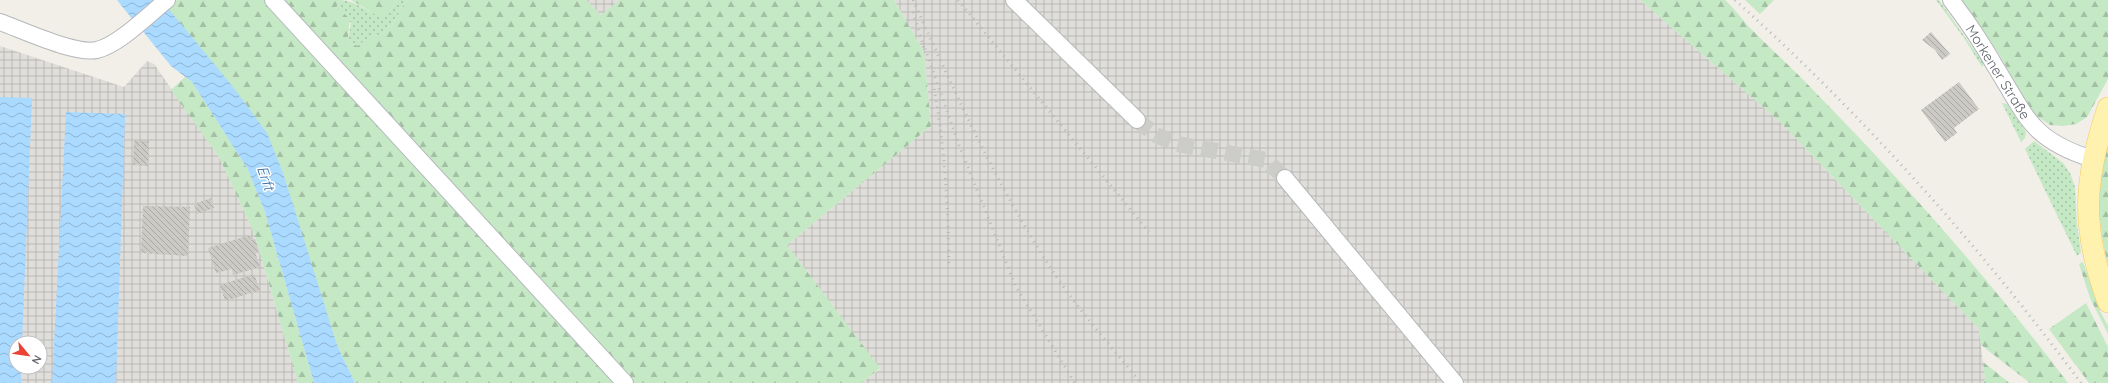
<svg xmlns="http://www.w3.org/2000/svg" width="2108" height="383" font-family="Quicksand,sans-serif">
	<defs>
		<pattern id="industrial-grid" width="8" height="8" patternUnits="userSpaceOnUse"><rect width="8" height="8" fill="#e0deda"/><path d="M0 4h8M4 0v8" fill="none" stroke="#b9b8b5"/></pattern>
		<pattern id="green-dots" width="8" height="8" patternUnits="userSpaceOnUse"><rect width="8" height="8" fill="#c5e8c5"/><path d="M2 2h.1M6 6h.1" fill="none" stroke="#a3c0a4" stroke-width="1.8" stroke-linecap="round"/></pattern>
		<pattern id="forest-firs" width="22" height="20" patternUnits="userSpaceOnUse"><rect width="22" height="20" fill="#c5e8c5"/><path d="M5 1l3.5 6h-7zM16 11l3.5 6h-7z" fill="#a3c0a4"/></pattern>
		<pattern id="water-waves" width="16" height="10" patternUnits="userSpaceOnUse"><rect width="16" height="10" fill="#aadaff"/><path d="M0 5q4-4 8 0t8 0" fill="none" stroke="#8eb4d2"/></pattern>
		<pattern id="building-back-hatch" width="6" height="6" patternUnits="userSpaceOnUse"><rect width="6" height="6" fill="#cccac5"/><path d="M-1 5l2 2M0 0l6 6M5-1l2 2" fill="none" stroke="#a9a8a4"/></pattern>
	</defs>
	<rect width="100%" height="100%" fill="#f1efe8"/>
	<!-- industrial -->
	<path fill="url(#industrial-grid)" fill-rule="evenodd" d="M586,0H620L601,15Z
		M894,0H1640L1779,121L1979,329L1985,380L1982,383H862L880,369L787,245L931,126L924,52Z
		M0,46L124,87L147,61L154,64L219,157L254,233L298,383H0ZM16,343H40V367H16Z"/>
	<!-- green -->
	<path fill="url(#green-dots)" d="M340,0C358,0 369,16 387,16L397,0H407L392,25L382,34L370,37L358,46L352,44L348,39L351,23L336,8Z
		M1936,0H1939L1984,64L1982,67L1964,38Z
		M2002,103L2007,104L2026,132L2025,138L2021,142Z
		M2034,141L2063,163L2070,173L2075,187L2077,226L2081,252L2077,256L2025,149Z"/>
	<!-- forest -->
	<path fill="url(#forest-firs)" d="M177,0H264L273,7L618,383H355L337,345L323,305L168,8Z
		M279,0H340L336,8C354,19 349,20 348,39L352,44L358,46L370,37L382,34L392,25L407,0H586L601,15L620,0H894L924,52L931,126L787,245L880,368L862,383H633Z
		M351,0H397L387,16H378Z
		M1640,0H1725C1734,8 1741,18 1749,27C1771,49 1794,70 1816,93C1906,185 1990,280 2068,383H2030L1981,345L1979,329L1779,121Z
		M1745,0H1774L1760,14Z
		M1962,0H2108V79L2087,117L2076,124L2063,126L2050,125L2038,117L2028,106L1999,54Z
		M185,77L192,82L247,168L265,212L314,383H298L254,233L219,157L171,90Z
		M2108,142V264C2098,225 2094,181 2108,142Z
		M2083,262L2100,311L2108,326V334L2090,298L2079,264Z
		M2086,303L2108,347V383H2089L2049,329Z
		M1983,362L2010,383H1982L1985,380Z"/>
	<!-- water -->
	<path fill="url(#water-waves)" d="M117,0H157L133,20Z
		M168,8L233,87L267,133L283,173L337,345L355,383H314L265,212L247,168L192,82L171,66L141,29Z
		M0,97L32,98L22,343H16V367H21V383H0Z
		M66,112L125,114L116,383H52Z"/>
	<!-- building -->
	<path fill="url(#building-back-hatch)" d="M1931,32L1950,54L1942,60L1935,50L1922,40Z
		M1959,82L1979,109L1954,128L1957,133L1945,142L1921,110Z
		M134,141H149L148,166L133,165Z
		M211,198L214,208L197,214L194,204Z
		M143,206L190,207L188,256L141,253Z
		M250,235L251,240L255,239L259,251L255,252L260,267L233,275L232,269L216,273L208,248Z
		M254,274L260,290L225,301L220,285Z"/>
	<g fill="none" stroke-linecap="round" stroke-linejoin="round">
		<!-- minor-tunnel -->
		<path stroke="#ccccc8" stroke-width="16" stroke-dasharray="16 8" stroke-linecap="butt" d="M1137,120L1156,135L1177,144L1266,160L1285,178"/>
		<defs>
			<path id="minor" d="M273,0L625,383
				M1014,0L1137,120
				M1951,0C1967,21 1982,43 1995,66C2027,117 2030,139 2092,159
				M0,22C22,30 76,55 97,50C120,44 148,15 167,0
				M1285,178L1455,383"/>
			<path id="major" d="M2108,108C2083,181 2081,228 2108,302"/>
		</defs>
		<!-- minor casing -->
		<use href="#minor" stroke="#b5b8bc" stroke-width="18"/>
		<!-- major casing -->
		<use href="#major" stroke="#f2c960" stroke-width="22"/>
		<!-- minor -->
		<use href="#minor" stroke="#fff" stroke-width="16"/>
		<!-- major -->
		<use href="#major" stroke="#fff2af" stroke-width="21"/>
		<!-- rail -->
		<path stroke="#b6b7b8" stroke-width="3" stroke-dasharray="1 5" stroke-linecap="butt" d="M913,0C954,90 994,180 1048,264C1075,306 1109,344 1141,383
			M958,0L1149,232
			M1735,0C1863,115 1979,245 2081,383
			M913,12L924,48
			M923,43L959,145L1016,287L1075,383
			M933,83C945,145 948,206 949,268"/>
	</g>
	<g text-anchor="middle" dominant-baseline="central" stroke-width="3" stroke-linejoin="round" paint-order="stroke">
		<!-- street labels -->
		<g font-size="14" fill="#5f6368" stroke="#fff">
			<text transform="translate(1998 72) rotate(58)">Morkener Straße</text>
		</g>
		<!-- water labels -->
		<g font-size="15" font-style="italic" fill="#4174aa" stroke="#fff">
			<text transform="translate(266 178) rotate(71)">Erft</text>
		</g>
	</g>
	<!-- north arrow -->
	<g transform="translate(28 355) rotate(119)"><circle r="19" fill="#ffffff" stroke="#bfc1c3"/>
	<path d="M0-3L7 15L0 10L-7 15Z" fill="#ea4335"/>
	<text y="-6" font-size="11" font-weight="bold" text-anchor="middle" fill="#5f6368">N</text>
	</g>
</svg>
